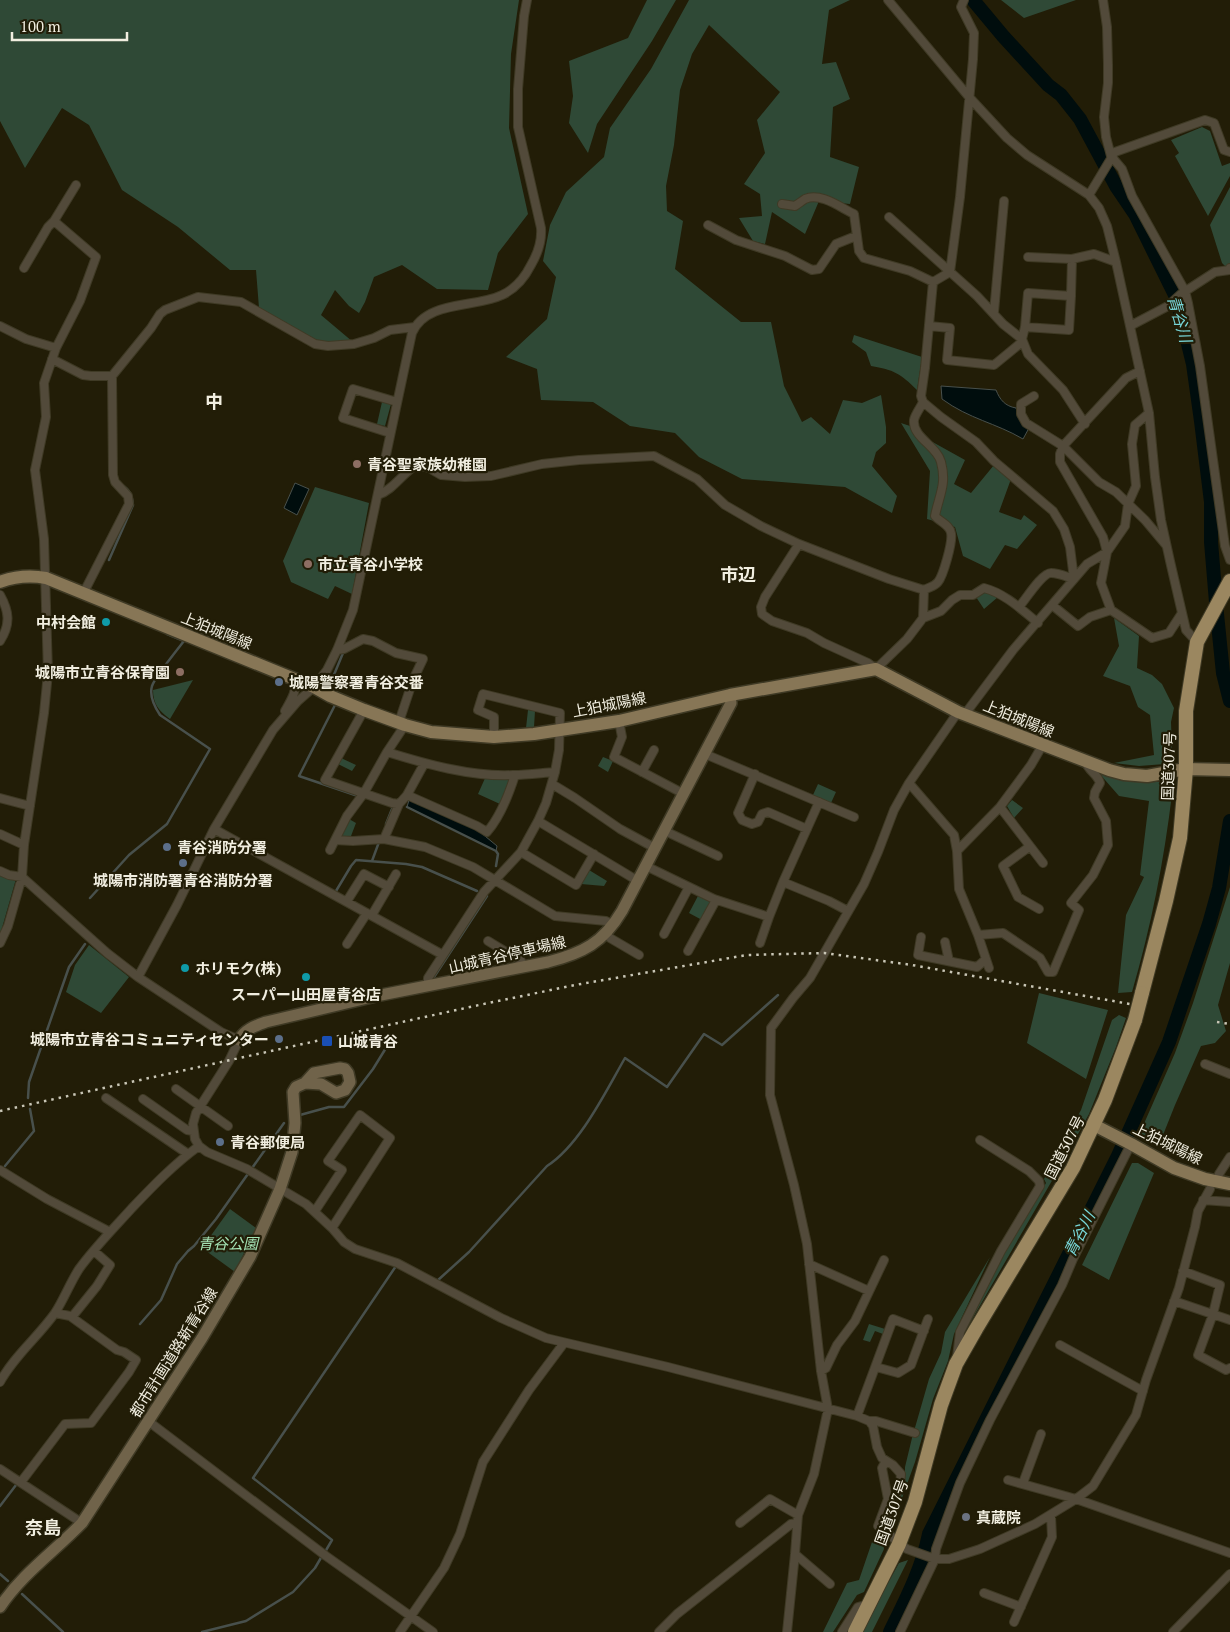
<svg xmlns="http://www.w3.org/2000/svg" width="1230" height="1632" font-family="'PT Serif','Noto Sans JP',serif">
	<rect width="100%" height="100%" fill="#221d07"/>
	<!-- green -->
	<path fill="#2f4936" d="M0,0H519L511,54L509,128L528,214L498,253L488,290L437,289L402,265L374,277L365,302L359,313L349,306L335,290L321,315L353,342L328,343L314,340L259,308L256,270H230L178,227L122,190L89,125L62,108L25,168L0,121Z
		M647,0H676L652,41L597,124L588,153L569,123L573,96L569,61L628,38Z
		M689,0H850L829,10L822,64L836,62L850,99L833,107L830,157L859,167L850,204L819,201L805,234L772,212L765,244L753,241L739,218L762,216L760,194L744,184L765,153L757,120L780,92L709,25L692,54L680,90L674,145L666,186L667,211L683,221L675,269L741,322H771L784,386L802,422L811,417L830,434L843,400L862,403L881,395L886,427V443L876,452L872,466L897,496L892,513L845,487L742,479L699,457L675,433L630,426L593,402L541,400L537,369L506,357L547,319L556,277L543,261L550,225L566,192L604,157L610,128L651,69Z
		M1001,0H1076L1024,18Z
		M1202,127L1210,131L1222,166L1230,163V176L1208,216L1175,156L1179,153L1171,140Z
		M1230,187V271L1222,263L1210,225Z
		M854,335L922,357L917,390C900,373 894,370 871,366L866,352L852,342Z
		M382,402L391,404L385,426L377,424Z
		M901,423L919,429L929,440L965,460L954,484L971,493L994,465L1011,479L999,512L1021,520L1024,515L1037,525L1017,549L1005,545L990,569L963,556L955,527L927,519L930,471Z
		M315,487L369,503L352,594L335,586L328,599L291,582L283,561Z
		M984,591L998,597L984,609L976,597Z
		M1114,618L1139,636L1137,668L1152,675L1162,684L1174,708L1171,722L1172,751L1165,764L1139,766L1114,763L1154,755L1150,715L1138,707L1130,686L1103,676L1119,646Z
		M193,680L170,719C159,711 153,704 153,690Z
		M528,710L535,711L534,727L526,728Z
		M603,757L613,761L608,772L598,766Z
		M341,758L356,765L352,771L338,764Z
		M1098,772L1130,781L1163,782L1172,794C1164,861 1151,927 1132,992L1118,993L1126,915L1144,877L1140,875L1149,801L1119,796Z
		M486,776L512,778L500,804L478,794Z
		M818,784L836,792L831,803L813,795Z
		M1012,800L1023,808L1014,818L1007,806Z
		M349,819L356,823L351,836H343L342,832Z
		M589,870L607,881L604,886L581,884Z
		M0,873L16,879L0,935Z
		M1230,887V963L1218,1005L1226,1031L1215,1043L1201,1046L1175,1105L1159,1145L1148,1142L1139,1135L1175,1053L1193,1003Z
		M699,894L713,901L702,920L689,913Z
		M89,945L129,977L101,1013L66,992L75,965Z
		M1039,993L1108,1010L1086,1079L1027,1043Z
		M1119,1015L1126,1018L1116,1047L1089,1114L1057,1172L963,1335L1006,1249L1046,1183L1044,1179L1081,1110L1112,1020Z
		M1132,1163H1138L1154,1173L1109,1280L1082,1265Z
		M230,1209L256,1228L235,1272L202,1248Z
		M990,1257L954,1334L948,1361L933,1399L915,1462L892,1526V1520L905,1481V1467L912,1438L929,1379L941,1353L945,1332Z
		M869,1324L885,1329L883,1334L875,1331L870,1342L863,1340Z
		M881,1528L884,1549L864,1592L857,1595L833,1632H823L847,1583L859,1580L872,1542Z
		M908,1560L872,1632H861L899,1563Z"/>
	<!-- water -->
	<path fill="#000d0d" stroke="#48504c" d="M941,386L996,390C1000,400 1005,406 1016,408L1019,417L1029,428L1023,439C996,423 969,419 942,399Z
		M295,483L309,489L297,515L284,508Z
		M412,799L474,827L497,846L496,851L407,807L409,800Z"/>
	<g fill="none" stroke-linecap="round" stroke-linejoin="round">
		<!-- stream -->
		<path stroke="#48504c" stroke-width="2.5" d="M109,560L133,505C132,495 130,490 121,484
			M337,689L333,687L331,682L343,653
			M336,703L299,776L358,796
			M407,807L496,851L498,854L496,866
			M386,824L392,809
			M372,861L379,842
			M336,891L351,866L356,860L406,864L422,867L477,891
			M90,898L129,855L167,824L210,749L160,715C154,706 149,696 152,686C155,677 177,650 184,641L167,634
			M434,977L487,896
			M28,1098L29,1082L69,967L85,944
			M300,1115L329,1107H344L373,1069L394,1035
			M5,1166L34,1131L30,1109
			M437,1281L469,1252L547,1166C580,1145 606,1091 625,1058L667,1087L704,1034L722,1045L778,995
			M140,1324L161,1300L177,1264L188,1251L194,1246L216,1219L284,1123
			M0,1506L16,1485
			M325,1552L332,1540L253,1478L396,1266
			M0,1574L8,1581
			M22,1594L63,1632
			M202,1632L246,1621L293,1592L315,1568L322,1556"/>
		<!-- river -->
		<path stroke="#000d0d" stroke-width="14" d="M973,0L1003,36L1048,85L1061,95L1080,119L1116,186L1135,214L1177,299L1193,364L1201,421L1211,502V542L1217,614L1223,673L1230,701
			M890,1632C905,1601 922,1569 929,1534L1117,1158L1169,1042L1209,924L1219,888L1230,821"/>
		<defs>
			<path id="street" d="M888,0L969,97L1007,138L1027,155L1089,195L1099,208L1107,226L1116,262L1149,413L1155,477L1161,520L1170,561L1186,630L1197,642
				M964,0L961,7L974,33L973,59L960,197L950,272L933,282L925,368L921,396L923,402L941,417L976,442L994,461L1053,511L1064,529L1070,547L1074,579C1067,577 1059,573 1051,573C1042,573 1026,599 1019,607
				M1103,0L1107,27L1108,65V83L1104,117L1106,137L1111,156L1122,169L1132,196L1185,291L1188,303L1200,366L1225,546L1230,560
				M1089,195L1115,152L1205,120L1214,123L1224,150L1230,152
				M782,204L795,206C798,204 802,201 805,199C821,192 841,208 854,214L859,251L864,258L910,271L933,282
				M889,217L977,296L1003,324L1022,339L1028,354L1063,390L1085,424
				M708,225L736,240L785,256L812,270L819,269L836,244L856,236
				M1028,257L1072,259
				M24,268L48,227L54,221
				M994,312L1004,201
				M0,326L26,339L56,348
				M929,326L950,328L947,360L994,365L1022,342
				M1130,326L1168,306L1181,294L1215,272L1230,270V268
				M1025,327L1069,330L1071,296
				M1022,339L1025,327L1028,293L1071,296L1072,259L1094,254L1116,262
				M52,359L83,375L91,376H112
				M112,376L151,328L160,314L165,310L198,297L241,302L315,344L328,346L354,344L374,338L390,330L415,327
				M1034,396L1021,404V414L1026,423L1063,446L1099,482L1116,492L1145,520L1166,545
				M923,402C921,407 915,414 914,420C912,437 937,446 941,462C947,485 939,495 935,516C940,522 950,525 951,533C953,542 943,576 938,582C934,587 929,587 924,590
				M390,433L343,418L353,389L397,402
				M378,495C393,490 402,474 416,465L429,468L441,475L465,477L491,476L542,464L579,460L654,456L697,479L725,505L761,526L799,544L889,579L924,590L923,618
				M799,544L765,597L761,607L762,614L772,621L807,633L824,643L868,663L876,669L907,639L923,618L941,611L952,600L960,595H973L984,588C1004,593 1021,609 1038,623
				M84,592L129,504L128,496L115,482L113,475L112,376
				M0,595C9,611 11,624 0,641
				M1052,605L1078,626L1090,617L1111,610L1152,638L1169,633L1182,613
				M1111,610L1101,583L1107,552L1103,537L1060,462V454L1063,446L1126,378L1140,371
				M337,650L344,649L363,639L373,641L396,653L423,659L413,680L399,722
				M364,710L325,780L392,803L399,804
				M285,711C291,700 297,692 295,679
				M965,714L1013,650L1087,564L1107,552L1125,526L1128,504L1136,486L1132,444L1135,425L1149,413
				M619,721L622,737L614,757L684,794
				M405,725L387,752L364,793L347,816L335,840L353,841L384,839L425,847L473,867L555,916L606,921L613,925
				M387,752C426,764 471,777 513,775C527,775 541,773 555,772
				M705,754L854,817
				M642,772L654,750
				M755,774L738,813L742,820L752,824L758,822L762,814L768,812L807,829
				M909,783L954,835L957,851
				M552,784L575,798L620,829L655,848
				M407,795L477,826L487,832C500,817 509,794 515,775
				M0,798L30,806
				M1000,807L1043,863
				M538,821L638,881
				M214,829L443,955
				M665,831L718,856
				M0,834L24,845
				M384,839L399,804L407,795L424,764
				M1029,847L1003,866L1018,897L1039,909
				M330,850L335,840
				M521,852L576,885L594,854
				M646,866L714,899L769,917L783,882L829,901L848,911
				M0,871L9,875L22,877L107,953L138,977L221,1032L239,1040L229,1061L196,1113L193,1124L195,1139L199,1146L207,1152L247,1169L306,1204L332,1228L344,1242L355,1249L397,1263L501,1318L546,1338L668,1367L857,1416L869,1421H876L915,1433
				M783,882L819,802
				M347,901L364,874L389,887
				M372,915L396,874
				M606,934L610,938L639,955
				M664,934L689,887
				M978,935L1003,933L1040,958L1048,972H1053L1079,910L1071,903L1093,875L1108,845L1106,821L1094,798L1095,792L1100,783C1097,773 1089,772 1085,761
				M921,937L918,955L977,967L986,959
				M488,941L521,961L524,966
				M945,942L949,961
				M0,943L8,926L22,877L24,845L44,713L48,673L44,539L35,470L46,417L44,383L56,348L80,301L96,257L54,221L76,185
				M760,943L769,917
				M347,944L367,913
				M688,951L716,900
				M989,968L978,935L959,889L957,851L1000,807L1031,765L1042,746
				M138,977L177,905L214,829L273,730L298,701L314,687L327,670L337,650L353,610L412,333C426,300 476,308 502,295C515,289 525,277 531,265C538,253 542,241 541,228L518,127V89L524,16L527,0
				M428,987V978L484,892L521,852L538,821L546,803L555,772L559,750L560,713L483,694L478,710L494,717V737
				M1205,1064L1230,1074
				M176,1089L228,1126
				M106,1098L188,1154
				M143,1099L187,1130L193,1131
				M0,1170L47,1199L110,1232
				M1219,1174L1230,1157
				M1203,1200L1230,1202
				M315,1211L342,1170L328,1161L360,1115L390,1138L332,1228
				M809,1264L869,1291
				M1183,1271L1220,1285L1213,1314L1198,1355L1226,1370L1230,1368
				M1174,1301L1230,1320
				M72,1317L97,1286L110,1265L94,1251
				M1060,1345L1143,1391
				M957,1357L960,1332L1001,1251L1040,1186L1039,1181L1029,1171L980,1140
				M876,1367L898,1373L911,1365L928,1319
				M821,1371L826,1368L837,1345L855,1321L884,1260
				M0,1382C14,1356 38,1337 55,1313C64,1299 70,1283 79,1269C95,1247 114,1228 132,1208C153,1186 174,1164 199,1146
				M857,1416L893,1319L924,1331
				M148,1421L326,1556L433,1632
				M869,1421L873,1426L877,1447L882,1458L893,1465L901,1474L900,1485L885,1523L886,1531L899,1544L907,1549L935,1559H949L980,1549L1035,1524L1076,1499L1093,1486L1136,1415L1146,1380L1179,1288L1195,1227L1198,1211L1210,1189
				M0,1469L82,1523
				M1008,1480L1076,1499L1230,1553
				M21,1482L65,1424L91,1423L129,1372L136,1360L124,1352L117,1350L70,1316L55,1313
				M1023,1483L1041,1434
				M740,1523L770,1499L798,1515
				M878,1526L888,1499L882,1468L886,1461
				M795,1554L830,1584
				M984,1593L1021,1607
				M1014,1622L1052,1537L1051,1516
				M400,1632L444,1568L460,1534L483,1462L529,1390L564,1343
				M659,1632L677,1614L791,1524L796,1523
				M787,1632L795,1554L798,1515L814,1474L828,1409L821,1371L807,1244L794,1185L770,1095L771,1028L793,998L810,978L864,884L878,852L894,810L909,783L958,712
				M842,1632L858,1607L869,1604
				M900,1632L935,1559L936,1549L960,1483L990,1420L1062,1285L1073,1259L1131,1144
				M1173,1632L1230,1574"/>
			<path id="secondary" d="M239,1040C245,1029 255,1026 266,1022L376,996L548,962C583,953 603,943 622,911L731,703L730,695
				M0,1607C22,1574 55,1551 82,1523L202,1338L250,1257L280,1189L292,1152L295,1123L293,1092L296,1087L305,1083L314,1073L340,1068L345,1069L348,1073L350,1082L345,1090L336,1093L321,1084L305,1083"/>
			<path id="primary" d="M0,582C16,576 29,575 46,578L314,687L330,696L364,710L405,725L431,732L494,737L534,734L619,721L730,695L876,669L958,712L1109,770L1124,774L1147,776L1186,769L1230,770
				M1094,1125L1131,1144L1174,1168L1205,1179L1230,1184"/>
			<path id="highway" d="M1142,993L1166,901L1180,838L1186,769V711L1197,642L1230,581
				M855,1632L899,1544L915,1502L941,1405L956,1364L976,1329L1073,1168L1105,1100L1135,1020"/>
		</defs>
		<!-- street casing -->
		<use href="#street" stroke="#3f3a25" stroke-width="10"/>
		<!-- secondary casing -->
		<use href="#secondary" stroke="#3f3a25" stroke-width="14"/>
		<!-- primary casing -->
		<use href="#primary" stroke="#3f3a25" stroke-width="15"/>
		<!-- highway casing -->
		<use href="#highway" stroke="#3f3a25" stroke-width="16"/>
		<!-- street -->
		<use href="#street" stroke="#524a3a" stroke-width="8"/>
		<!-- secondary -->
		<use href="#secondary" stroke="#70634a" stroke-width="11"/>
		<!-- primary -->
		<use href="#primary" stroke="#877656" stroke-width="12"/>
		<!-- highway -->
		<use href="#highway" stroke="#9b8760" stroke-width="14"/>
		<!-- rail -->
		<path stroke="#c9c6b6" stroke-width="2.5" stroke-dasharray="2.5 5" stroke-linecap="butt" d="M1217,1022L1230,1024
			M0,1111L479,1005L575,985L747,955L824,953L912,965L1141,1006"/>
		<defs>
			<path id="highway-bridge" d="M1135,1020L1142,993"/>
		</defs>
		<!-- highway-bridge casing -->
		<use href="#highway-bridge" stroke="#3f3a25" stroke-width="16" stroke-linecap="butt"/>
		<!-- highway-bridge -->
		<use href="#highway-bridge" stroke="#9b8760" stroke-width="14"/>
	</g>
	<!-- markers -->
	<g fill="#8d6e63" stroke="#221d07" stroke-width="2">
		<circle cx="357" cy="464" r="5"/>
		<circle cx="308" cy="564" r="5"/>
		<circle cx="180" cy="672" r="5"/>
	</g>
	<g fill="#0f9aa8" stroke="#221d07" stroke-width="2">
		<circle cx="106" cy="622" r="5"/>
		<circle cx="185" cy="968" r="5"/>
		<circle cx="306" cy="977" r="5"/>
	</g>
	<g fill="#5c6f8a" stroke="#221d07" stroke-width="2">
		<circle cx="279" cy="682" r="5"/>
		<circle cx="167" cy="847" r="5"/>
		<circle cx="183" cy="863" r="5"/>
		<circle cx="279" cy="1039" r="5"/>
		<circle cx="220" cy="1142" r="5"/>
	</g>
	<rect fill="#1a4fb4" stroke="#221d07" stroke-width="2" x="321" y="1035" width="12" height="12" rx="2.5"/>
	<circle fill="#6b7280" stroke="#221d07" stroke-width="2" cx="966" cy="1517" r="5"/>
	<g text-anchor="middle" dominant-baseline="central" stroke-width="4.5" stroke-linejoin="round" paint-order="stroke">
		<!-- poi labels -->
		<g font-size="15" font-weight="bold" fill="#f1eee0" stroke="#221d07" text-anchor="start">
			<text x="367" y="464">青谷聖家族幼稚園</text>
			<text x="318" y="564">市立青谷小学校</text>
			<text x="96" y="622" text-anchor="end">中村会館</text>
			<text x="170" y="672" text-anchor="end">城陽市立青谷保育園</text>
			<text x="289" y="682">城陽警察署青谷交番</text>
			<text x="177" y="847">青谷消防分署</text>
			<text x="183" y="880" text-anchor="middle">城陽市消防署青谷消防分署</text>
			<text x="195" y="968">ホリモク(株)</text>
			<text x="306" y="994" text-anchor="middle">スーパー山田屋青谷店</text>
			<text x="269" y="1039" text-anchor="end">城陽市立青谷コミュニティセンター</text>
			<text x="338" y="1041">山城青谷</text>
			<text x="230" y="1142">青谷郵便局</text>
			<text x="976" y="1517">真蔵院</text>
		</g>
		<!-- street labels -->
		<g font-size="15" fill="#f1eee0" stroke="#221d07">
			<text transform="translate(217 630) rotate(22)">上狛城陽線</text>
			<text transform="translate(609 704) rotate(-11)">上狛城陽線</text>
			<text transform="translate(1019 718) rotate(22)">上狛城陽線</text>
			<text transform="translate(1168 766) rotate(-88)">国道307号</text>
			<text transform="translate(507 954) rotate(-13)">山城青谷停車場線</text>
			<text transform="translate(1168 1143) rotate(26)">上狛城陽線</text>
			<text transform="translate(1064 1147) rotate(-63)">国道307号</text>
			<text transform="translate(173 1352) rotate(-58)">都市計画道路新青谷線</text>
			<text transform="translate(891 1512) rotate(-70)">国道307号</text>
		</g>
		<!-- park labels -->
		<g font-size="15" font-style="italic" fill="#a5e4b6" stroke="#221d07">
			<text x="228" y="1243">青谷公園</text>
		</g>
		<!-- water labels -->
		<g font-size="16" font-style="italic" fill="#77d6d8" stroke="#221d07">
			<text transform="translate(1180 319) rotate(74)">青谷川</text>
			<text transform="translate(1079 1234) rotate(-63)">青谷川</text>
		</g>
		<!-- quarter labels -->
		<g font-size="18" font-weight="bold" fill="#f1eee0" stroke="#221d07">
			<text x="214" y="401">中</text>
			<text x="738" y="574">市辺</text>
			<text x="43" y="1527">奈島</text>
		</g>
	</g>
	<!-- scale -->
	<path d="M12 32v8h115v-8" fill="none" stroke="#f1eee0" stroke-width="2.5"/>
	<text x="20" y="32" font-size="15" fill="#f1eee0" stroke="#221d07" stroke-width="4" paint-order="stroke">100 m</text>
</svg>
